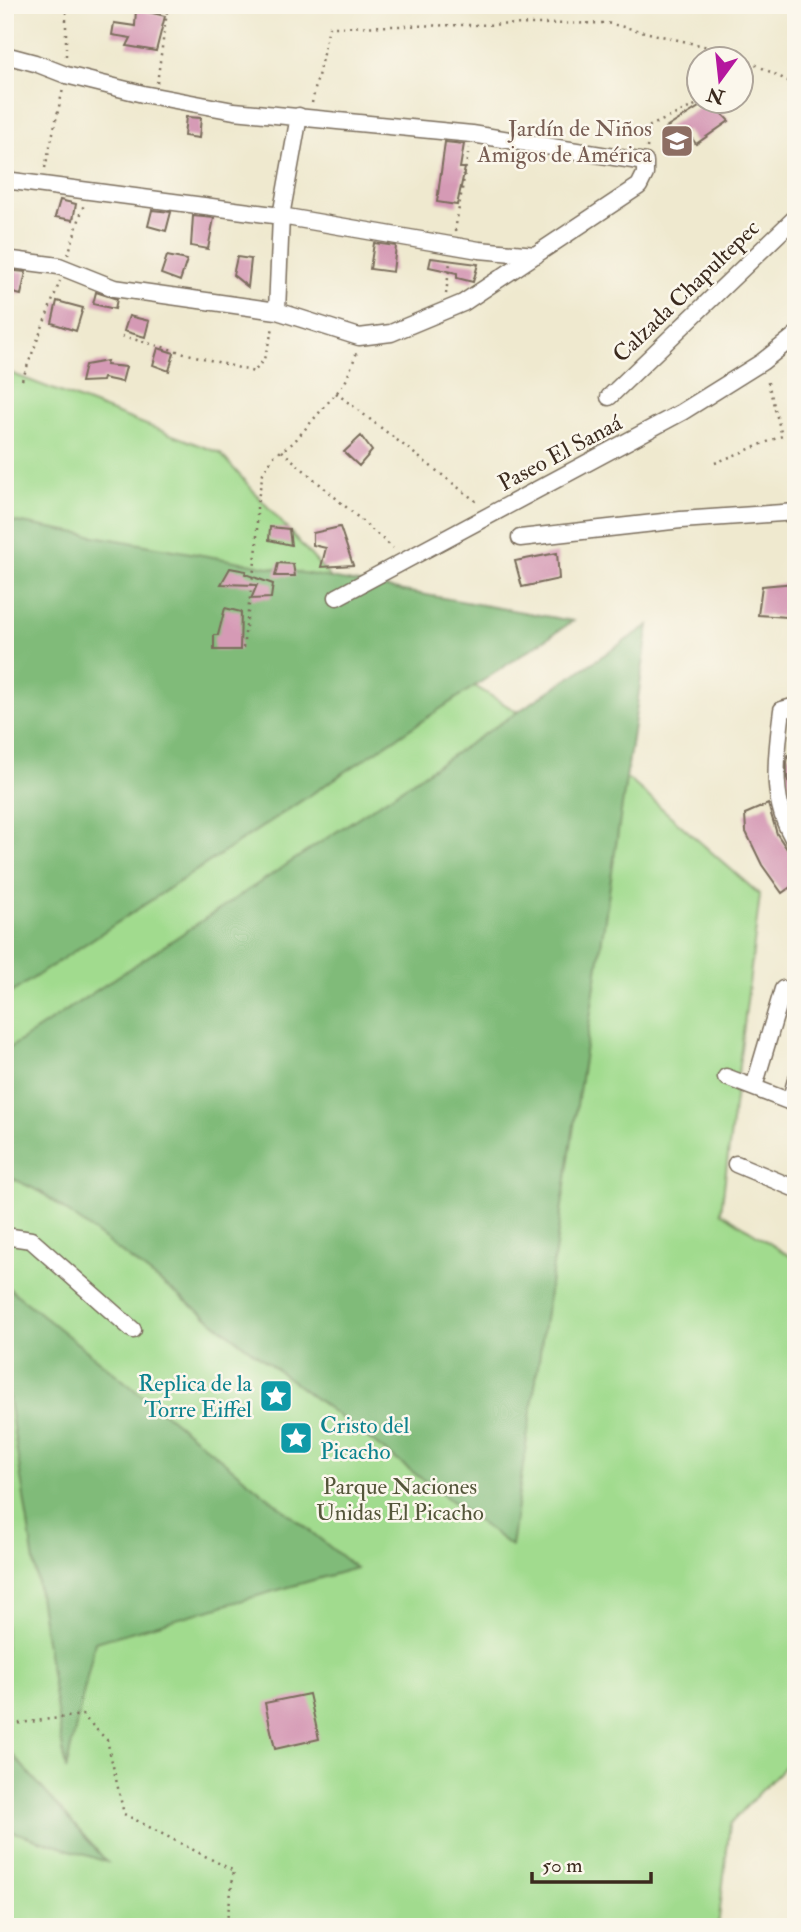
<svg xmlns="http://www.w3.org/2000/svg" width="801" height="1932" font-family="'IM FELL Double Pica',serif">
	<rect width="100%" height="100%" fill="#fbf7ec"/>
	<filter id="ink" filterUnits="userSpaceOnUse"><feTurbulence type="fractalNoise" baseFrequency=".0143" numOctaves="2"/><feDisplacementMap in="SourceGraphic" scale="14" xChannelSelector="R" yChannelSelector="G"/><feConvolveMatrix kernelMatrix="1 2 1 2 8 2 1 2 1" color-interpolation-filters="sRGB"/></filter>
	<filter id="wash" filterUnits="userSpaceOnUse"><feTurbulence type="fractalNoise" baseFrequency=".00686" numOctaves="4" result="noise"/><feDisplacementMap in="SourceGraphic" scale="28" xChannelSelector="R" yChannelSelector="G"/><feGaussianBlur stdDeviation="1.57" result="paint"/><feColorMatrix in="noise" values="0 0 0 0 0 0 0 0 0 0 0 0 0 0 0 0 0 1.4 0 .05"/><feComposite in="paint" operator="in"/></filter>
	<g filter="url(#wash)">
		<rect width="100%" height="100%" fill="#efe9cf"/>
		<!-- green -->
		<path fill="#a1db8e" stroke="#6e8256" stroke-width="2" d="M5,371L220,453L370,622L632,782L760,895L721,1212L796,1260V1754L730,1824L718,1927H5Z"/>
		<!-- forest -->
		<path fill="#80bb79" stroke="#5e724c" stroke-width="2" d="M5,520L573,621L5,997Z
			M649,625L511,1546L41,1192L5,1175V1051Z
			M5,1285L356,1568L95,1642L66,1770L5,1374Z
			M5,1746L107,1862L5,1829Z"/>
		<g id="blocks">
			<!-- building -->
			<path fill="#d59ab5" d="M136,9L165,16L156,51L127,46L131,38L112,35L114,23L135,26Z
				M707,102H711L729,121L696,144L686,130L676,139L666,128Z
				M186,117L201,118L199,138L184,136Z
				M445,142L464,144L460,168H465L457,205L437,202Z
				M60,200L76,204L73,220L55,217Z
				M152,210L171,212L166,231L148,226Z
				M193,216L214,218L208,249L191,246Z
				M374,243L396,246L393,272L370,269Z
				M167,256L187,260L180,281L161,274Z
				M237,257L251,259L248,287L233,275Z
				M431,258L478,264L473,282L457,278V273L429,267Z
				M5,270L26,272L21,295L5,291Z
				M96,292L117,299L115,309L93,304Z
				M57,301L83,308L76,331L52,323Z
				M129,316L149,321L145,337L124,331Z
				M158,348L174,353L169,371L153,365Z
				M107,361L106,365L126,367L122,382L103,378L102,381L81,382L85,365Z
				M361,436L372,451L359,466L344,452Z
				M270,527L289,529L291,545L269,540Z
				M340,527L353,565L321,567L326,548L313,545V533Z
				M557,553L559,579L522,587L515,561Z
				M278,563L293,564L295,576H275Z
				M230,568L246,571L245,574L273,584L271,598L251,599L257,585L221,584Z
				M795,583L787,617L758,615L762,586Z
				M225,608L241,612L240,650H214V635H218Z
				M796,753V797H794L787,778V762L788,755Z
				M768,804L777,834L787,849L796,853V883L782,893L762,865L746,832L745,814Z
				M309,1694L319,1739L275,1749L265,1703Z"/>
		</g>
	</g>
	<g filter="url(#ink)">
		<use href="#blocks" fill-opacity="0" stroke="#7a6d5c" stroke-width="2"/>
		<g fill="none" stroke-linecap="round" stroke-linejoin="round">
			<defs>
				<path id="minor" d="M5,55L35,63L66,75L143,94L234,111L472,134L645,162V174L639,186L463,303L391,333L359,337L277,311L114,288L59,266L5,259
					M5,180L281,216L479,250L536,255
					M277,311L281,216L299,116
					M609,397L796,217
					M520,538L681,520L796,512
					M337,597L682,412L762,362L796,335
					M796,706L782,710C776,757 769,802 796,843
					M726,1077L796,1104
					M754,1087L783,989
					M790,1102L796,1080
					M736,1164L796,1189
					M5,1236L31,1240L133,1330"/>
			</defs>
			<!-- minor casing -->
			<use href="#minor" stroke="#7a6d5c" stroke-width="19"/>
			<!-- path -->
			<path stroke="#7a6d5c" stroke-width="2.5" stroke-dasharray="2 5" stroke-linecap="butt" d="M66,5V59
				M157,83L168,5
				M742,86L750,81L743,58
				M312,103L329,27L607,23L733,53L788,81L796,89
				M647,148L650,126L702,102
				M45,168L63,89
				M455,231L469,148
				M68,255L84,204
				M446,294L450,262
				M122,336L254,372L264,359L273,328
				M22,380L60,281
				M336,393L477,502
				M282,451L393,548
				M715,463L782,436L767,379
				M243,648L257,547V504L263,473L274,456L293,443L345,383L357,352
				M5,1725L82,1715L107,1740L124,1814L234,1871L226,1927"/>
			<!-- minor -->
			<use href="#minor" stroke="#fff" stroke-width="16"/>
		</g>
	</g>
	<!-- icons -->
	<defs>
		<symbol id="school-square" viewBox="-11 -11 22 22"><rect x="-9" y="-9" width="18" height="18" rx="4" fill="#8d6e63" stroke="#fbf7ec"/><path d="M0-5L7-2L0 1L-7-2ZM-4 1L0 2.5L4 1V4Q0 6-4 4Z" fill="#fff"/></symbol>
		<symbol id="sight-square" viewBox="-11 -11 22 22"><rect x="-9" y="-9" width="18" height="18" rx="4" fill="#0f9aa8" stroke="#fbf7ec"/><path d="M0-6L1.8-2.2L6-1.7L2.9 1.2L3.7 5.4L0 3.3L-3.7 5.4L-2.9 1.2L-6-1.7L-1.8-2.2Z" fill="#fff"/></symbol>
	</defs>
	<g fill-rule="evenodd">
		<use href="#school-square" x="658" y="122" width="38" height="38"/>
		<use href="#sight-square" x="257" y="1377" width="38" height="38"/>
		<use href="#sight-square" x="277" y="1419" width="38" height="38"/>
	</g>
	<g text-anchor="middle" dominant-baseline="central" stroke-width="5" stroke-linejoin="round" paint-order="stroke">
		<!-- education labels -->
		<g font-size="23" fill="#785e54" stroke="#fbf7ec" text-anchor="end">
			<text x="652" y="128">Jardín de Niños<tspan x="652" dy="26">Amigos de América</tspan></text>
		</g>
		<!-- street labels -->
		<g font-size="23" fill="#3b2a1e" stroke="#fbf7ec">
			<text transform="translate(686 291) rotate(-44)">Calzada Chapultepec</text>
			<text transform="translate(560 453) rotate(-28)">Paseo El Sanaá</text>
		</g>
		<!-- culture labels -->
		<g font-size="23" fill="#0d838f" stroke="#fbf7ec" text-anchor="end">
			<text x="252" y="1383">Replica de la<tspan x="252" dy="26">Torre Eiffel</tspan></text>
			<text x="320" y="1425" text-anchor="start">Cristo del<tspan x="320" dy="26">Picacho</tspan></text>
		</g>
		<!-- park labels -->
		<g font-size="23" fill="#54563a" stroke="#fbf7ec">
			<text x="400" y="1486">Parque Naciones<tspan x="400" dy="26">Unidas El Picacho</tspan></text>
		</g>
	</g>
	<!-- margin -->
	<rect width="801" height="1932" fill="none" stroke="#fbf7ec" stroke-width="28"/>
	<!-- north arrow -->
	<g transform="translate(720 80) rotate(195)"><circle r="33" fill="#fbf7ec" stroke="#aea59a" stroke-width="2"/>
	<path d="M0-5L12 26L0 18L-12 26Z" fill="#b5179e"/>
	<text y="-10" font-size="19" font-weight="bold" text-anchor="middle" fill="#3b2a1e">N</text>
	</g>
	<!-- scale -->
	<path d="M532 1872v10h119v-10" fill="none" stroke="#3b2a1e" stroke-width="3.5"/>
	<text x="542" y="1872" font-size="21" fill="#3b2a1e" stroke="#fbf7ec" stroke-width="5" paint-order="stroke">50 m</text>
</svg>
